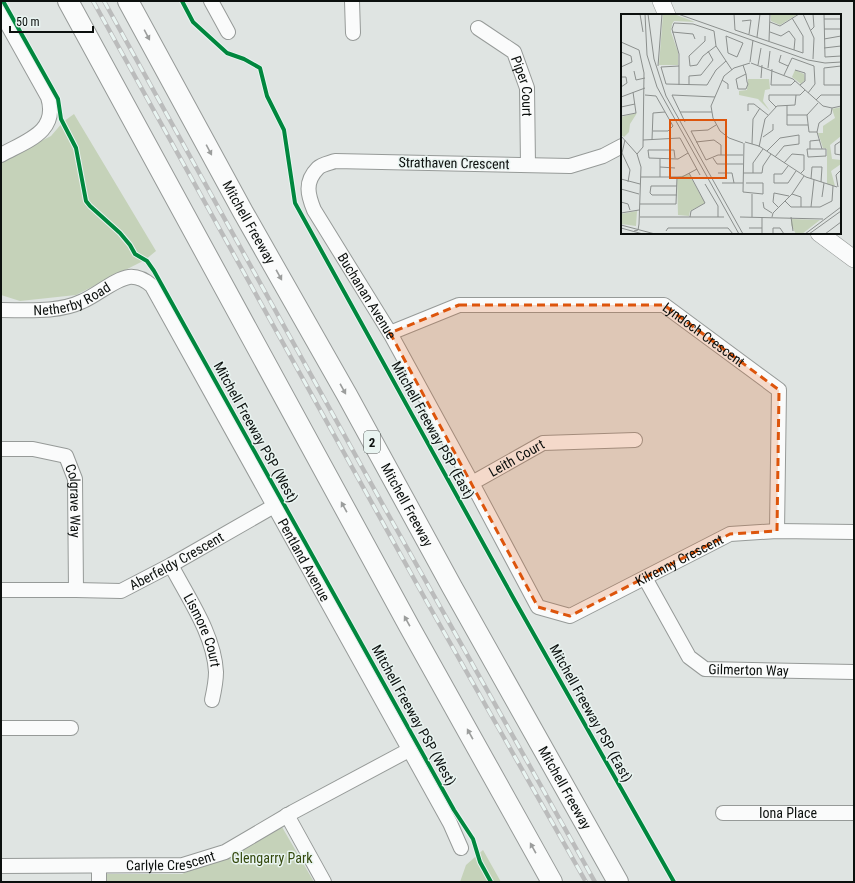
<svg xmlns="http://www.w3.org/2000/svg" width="855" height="883" font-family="'Roboto Condensed',sans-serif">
	<rect width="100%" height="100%" fill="#dfe4e2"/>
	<!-- green -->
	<path fill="#c5d2b9" d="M74,114L156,251L145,260L76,295L20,301L1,295V161L51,136L63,122Z
		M282,827L314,882H103V874H182Z
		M483,850L501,882H460L466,865Z"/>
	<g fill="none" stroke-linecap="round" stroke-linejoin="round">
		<defs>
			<g id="minor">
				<path d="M211,1L228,32"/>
				<path d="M352,1L353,33"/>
				<path d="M1,13L48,97C59,132 26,141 1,155"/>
				<path id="s1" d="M478,28L514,52L527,88L528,165"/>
				<path id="s2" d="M622,146L603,156L570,166L335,161C330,163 322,164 318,168C304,182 308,195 314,210L390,333L472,483L538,607L570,616L730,534L777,531L854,532"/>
				<path id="s3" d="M1,310C28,310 58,313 83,301C97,295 115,279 129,277C138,276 145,280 152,286L450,823L461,848"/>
				<path id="s4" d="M390,333L459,305H664L779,390L777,531"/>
				<path id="s5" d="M1,449H33L66,456L75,479L76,590"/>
				<path id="s6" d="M472,483L543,443L635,440"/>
				<path id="s7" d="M171,565C188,598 214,634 216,672C216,682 214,691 212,700"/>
				<path id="s8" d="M645,578L689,657L705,669L854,672"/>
				<path id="s9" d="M1,590H76L121,591L171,565L274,506"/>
				<path d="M1,728H71"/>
				<path id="s10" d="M723,813H854"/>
				<path d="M287,815L324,882"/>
				<path id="s11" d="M1,866L183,865L225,852L293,812L409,750"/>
				<path d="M99,882V866"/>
			</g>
			<path id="major" d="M661,1L667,15
				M819,233L854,259"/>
			<g id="highway">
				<path d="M68,1L409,626L552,882"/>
				<path id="s12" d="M128,1L243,212L347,395L452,587L618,882"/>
			</g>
		</defs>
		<!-- minor casing -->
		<use href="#minor" stroke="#969a98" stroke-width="16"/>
		<!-- major casing -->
		<use href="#major" stroke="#969a98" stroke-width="18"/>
		<!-- highway casing -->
		<use href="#highway" stroke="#969a98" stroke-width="22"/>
		<!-- minor -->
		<use href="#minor" stroke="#fafbfb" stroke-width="14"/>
		<!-- major -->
		<use href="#major" stroke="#fafbfb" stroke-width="17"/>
		<!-- highway -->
		<use href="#highway" stroke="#fafbfb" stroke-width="20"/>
		<defs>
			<path id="rail" d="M93,1L428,604L586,882
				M104,1L388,514L595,882"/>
		</defs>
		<!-- rail casing -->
		<use href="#rail" stroke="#bbbcbc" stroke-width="4.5"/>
		<!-- rail -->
		<use href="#rail" stroke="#e9f4f1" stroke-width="3" stroke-dasharray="9" stroke-linecap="butt"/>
		<defs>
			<path id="cycleway" d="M3,1L58,99L61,119L76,148L86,201L90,206L120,233L130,245L135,254L147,261L154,271L454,810L473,839L480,862L491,882
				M182,1L193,22L227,53L244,59L260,68L267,96L284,130L295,203L515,601L674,882"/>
		</defs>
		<!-- cycleway casing -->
		<use href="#cycleway" stroke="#e9f4f1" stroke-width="6"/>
		<!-- cycleway -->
		<use href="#cycleway" stroke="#00873e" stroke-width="4"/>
	</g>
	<!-- one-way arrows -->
	<defs><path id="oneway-solid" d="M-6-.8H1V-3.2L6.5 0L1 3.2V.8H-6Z"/></defs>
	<g fill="#9b9d9c">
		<use href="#oneway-solid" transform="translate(147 35) rotate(62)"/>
		<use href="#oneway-solid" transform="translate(209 150) rotate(62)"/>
		<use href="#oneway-solid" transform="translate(279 275) rotate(61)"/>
		<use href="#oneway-solid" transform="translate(343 389) rotate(61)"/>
		<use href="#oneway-solid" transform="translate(344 507) rotate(-119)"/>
		<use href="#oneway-solid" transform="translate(407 621) rotate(-119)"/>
		<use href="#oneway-solid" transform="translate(470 734) rotate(-119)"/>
		<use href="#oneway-solid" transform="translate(533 848) rotate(-119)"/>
	</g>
	<!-- marked area -->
	<path fill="#dd550c" fill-opacity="0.2" stroke="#dd550c" stroke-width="3" stroke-dasharray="8 5" stroke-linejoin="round" d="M459,305H664L779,390L777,531L730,534L570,616L538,607L390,333Z"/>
	<g text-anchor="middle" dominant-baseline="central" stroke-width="3" stroke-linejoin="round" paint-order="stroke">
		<!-- shield labels -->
		<rect fill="#e9f4f1" stroke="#4e5452" stroke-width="1" x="364" y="431" width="16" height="22" rx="3"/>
		<g font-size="13" font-weight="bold" fill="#0c100e">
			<text x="372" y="442">2</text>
		</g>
		<!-- street labels -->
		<g font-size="14" fill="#0c100e" stroke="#e9f4f1">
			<text stroke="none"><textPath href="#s1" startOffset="79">Piper Court</textPath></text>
			<text transform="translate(454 163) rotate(1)">Strathaven Crescent</text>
			<text stroke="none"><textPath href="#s12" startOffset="252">Mitchell Freeway</textPath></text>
			<text stroke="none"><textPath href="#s3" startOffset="73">Netherby Road</textPath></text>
			<text stroke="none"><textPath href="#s2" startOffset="456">Buchanan Avenue</textPath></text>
			<text stroke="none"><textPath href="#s4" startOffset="329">Lyndoch Crescent</textPath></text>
			<text transform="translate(433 430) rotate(61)">Mitchell Freeway PSP (East)</text>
			<text transform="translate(256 432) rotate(61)">Mitchell Freeway PSP (West)</text>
			<text stroke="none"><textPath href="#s6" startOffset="51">Leith Court</textPath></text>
			<text stroke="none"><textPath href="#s5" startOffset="112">Colgrave Way</textPath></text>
			<text stroke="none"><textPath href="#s12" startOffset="576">Mitchell Freeway</textPath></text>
			<text stroke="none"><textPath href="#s3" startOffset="474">Pentland Avenue</textPath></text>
			<text stroke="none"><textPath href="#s2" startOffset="967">Kilrenny Crescent</textPath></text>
			<text stroke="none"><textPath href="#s9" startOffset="183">Aberfeldy Crescent</textPath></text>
			<text stroke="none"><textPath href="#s7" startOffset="73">Lismore Court</textPath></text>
			<text stroke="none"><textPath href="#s8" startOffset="154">Gilmerton Way</textPath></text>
			<text transform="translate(591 713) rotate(61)">Mitchell Freeway PSP (East)</text>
			<text transform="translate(414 715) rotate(61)">Mitchell Freeway PSP (West)</text>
			<text stroke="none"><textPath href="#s12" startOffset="900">Mitchell Freeway</textPath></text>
			<text stroke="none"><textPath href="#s10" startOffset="65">Iona Place</textPath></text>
			<text stroke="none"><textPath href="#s11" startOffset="170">Carlyle Crescent</textPath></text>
		</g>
		<!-- park labels -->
		<g font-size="14" fill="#34490d" stroke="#e9f4f1">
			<text x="272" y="858">Glengarry Park</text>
		</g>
	</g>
	<!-- overview -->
	<g transform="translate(621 14)">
		<rect width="220" height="220" fill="#dfe4e2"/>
		<path d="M42,0H53L74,8L53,7L51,10L50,18L57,38V51H38ZM150,0H177L159,11L150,7ZM174,56L183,60L184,66L180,70L171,63ZM127,65H148L149,75L144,76L142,87L149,97L137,85L118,81V77L126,76ZM220,93V122L209,131L211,145L220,146V150L210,157L214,172L206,170V135L202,134L197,119H202V112L214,104L211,95ZM16,99L9,110L8,118L3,123L0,121V103ZM68,160L84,189L69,197L68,202L57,201L56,163ZM16,197L15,212L0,210V200ZM170,205L199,206L181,220H175L170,211Z" fill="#c5d2b9"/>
		<path fill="none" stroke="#8b8f8d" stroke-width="1" d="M19,0L22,18M24,0L26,41L36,73L118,220M27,0L33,45L45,82L122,220M57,0L187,46L204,49L220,48M113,0L114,16L182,39V22L171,4M182,0L193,24L192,45M203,0L204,43L220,42M203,5H220M121,7L130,6L128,20M149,8L159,12L178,0M203,15H220M190,16L193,13L192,0M51,18L72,20L74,25M149,18L160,22L168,17L174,25L173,36M84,22V27L68,42L69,52L76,51L82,42L95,32M105,22L122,29L116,43L107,39ZM136,23L139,0M203,25L220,22M148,27L149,0M0,28L18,36L23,59L22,133L16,140M203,34L220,32M0,38L10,42L11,48L0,53M160,41L158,48L167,52M129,48L132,26M130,49L172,65L202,92L211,94L220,92M122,51L125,60L126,68L127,70L125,75H117L115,65L125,60M137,51L140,34M37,52L41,0M58,52L40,53L45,70L86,71L95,56L105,47M220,52L203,54V71H220M147,54L149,37M151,55L150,71H170L174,67M174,56L184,59V67L179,71M13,57L15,66L24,64M163,61L171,44L193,52L194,70L187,79M0,63H5L6,69L0,73M140,64L141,51M101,66L107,70V75M58,71V40L51,15L53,9L72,10L93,17L95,32L111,56M68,71V62L80,61L92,46L87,37M24,81L35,82L52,112L47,117H32M0,83L24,74M195,86L200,81H220M197,89L186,101L188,118H196L198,109L210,100L211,94M166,91V111H187M0,93L14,90M155,93L148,86V81H179L184,76M127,97V90H133L147,101M59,98H91M166,101H186M0,102L15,99L12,78M64,108L51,81L94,83M95,111L87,116L70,117L85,146L97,141H122M196,118L201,135M0,122L16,140L20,153L18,210L17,216L13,217M142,123L152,116V110M4,126L1,139L9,156L7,168M22,126L59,124L79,161M31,126L32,99L44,98M220,127L214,131V140L220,141M75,128L93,126L100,131V141M124,128L138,132L185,163L216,173M122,129L108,124L99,117L92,104L90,92L103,62L113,54L129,49M123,129L122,178L142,180V169H125M131,130L132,105L139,94M138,133L144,105L156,92L174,91L175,81M186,135H205V142L187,143ZM189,135V127L199,126M146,137L159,124L178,121V130L163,132L154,143M54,144L53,136H27L28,144L57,145L67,139M92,144L96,150H122M39,145V163M163,149L171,140L183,141V156L180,159M167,152L161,160H153V169H167L175,157M39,153L54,154M68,159L84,189L70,197L69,203M97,159H111L113,169M122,159H141L142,152L150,140M132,159V149L142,135M20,163H61L76,155M0,165L19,170M190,165L191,153H201L200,168M101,169H122M84,170L97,192V203M56,172H30L29,179L31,181H56M217,173L215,161L220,156M0,175L18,180M171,180L180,183V193M201,183L203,169M164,187L170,193H199L211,187L212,172M0,188L7,190L9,196M142,188L143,194L151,199M19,190H55L56,163M157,193L152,188L153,179L168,182M190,193L193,166M0,199L18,196M19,203H103M119,203L202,205M131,203V180M141,203V220M151,203L152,199L171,180L183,162M170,203L172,217M0,211L34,220M0,214L22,220M128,214H141M45,217L47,214H107L112,220M152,220V214H159L163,220M184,220L220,193M188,220L220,197M204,220L220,208"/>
		<path fill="#dd550c" fill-opacity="0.15" stroke="#dd550c" stroke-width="2" d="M49,106H105V164H49Z"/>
		<rect width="220" height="220" fill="none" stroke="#0c100e" stroke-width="2"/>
	</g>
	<!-- border -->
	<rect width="855" height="883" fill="none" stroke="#0c100e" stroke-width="4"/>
	<!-- scale -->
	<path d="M10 26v6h83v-6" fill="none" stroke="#0c100e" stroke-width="2"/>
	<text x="16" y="26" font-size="12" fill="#0c100e" stroke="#e9f4f1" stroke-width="3" paint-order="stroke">50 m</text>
</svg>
